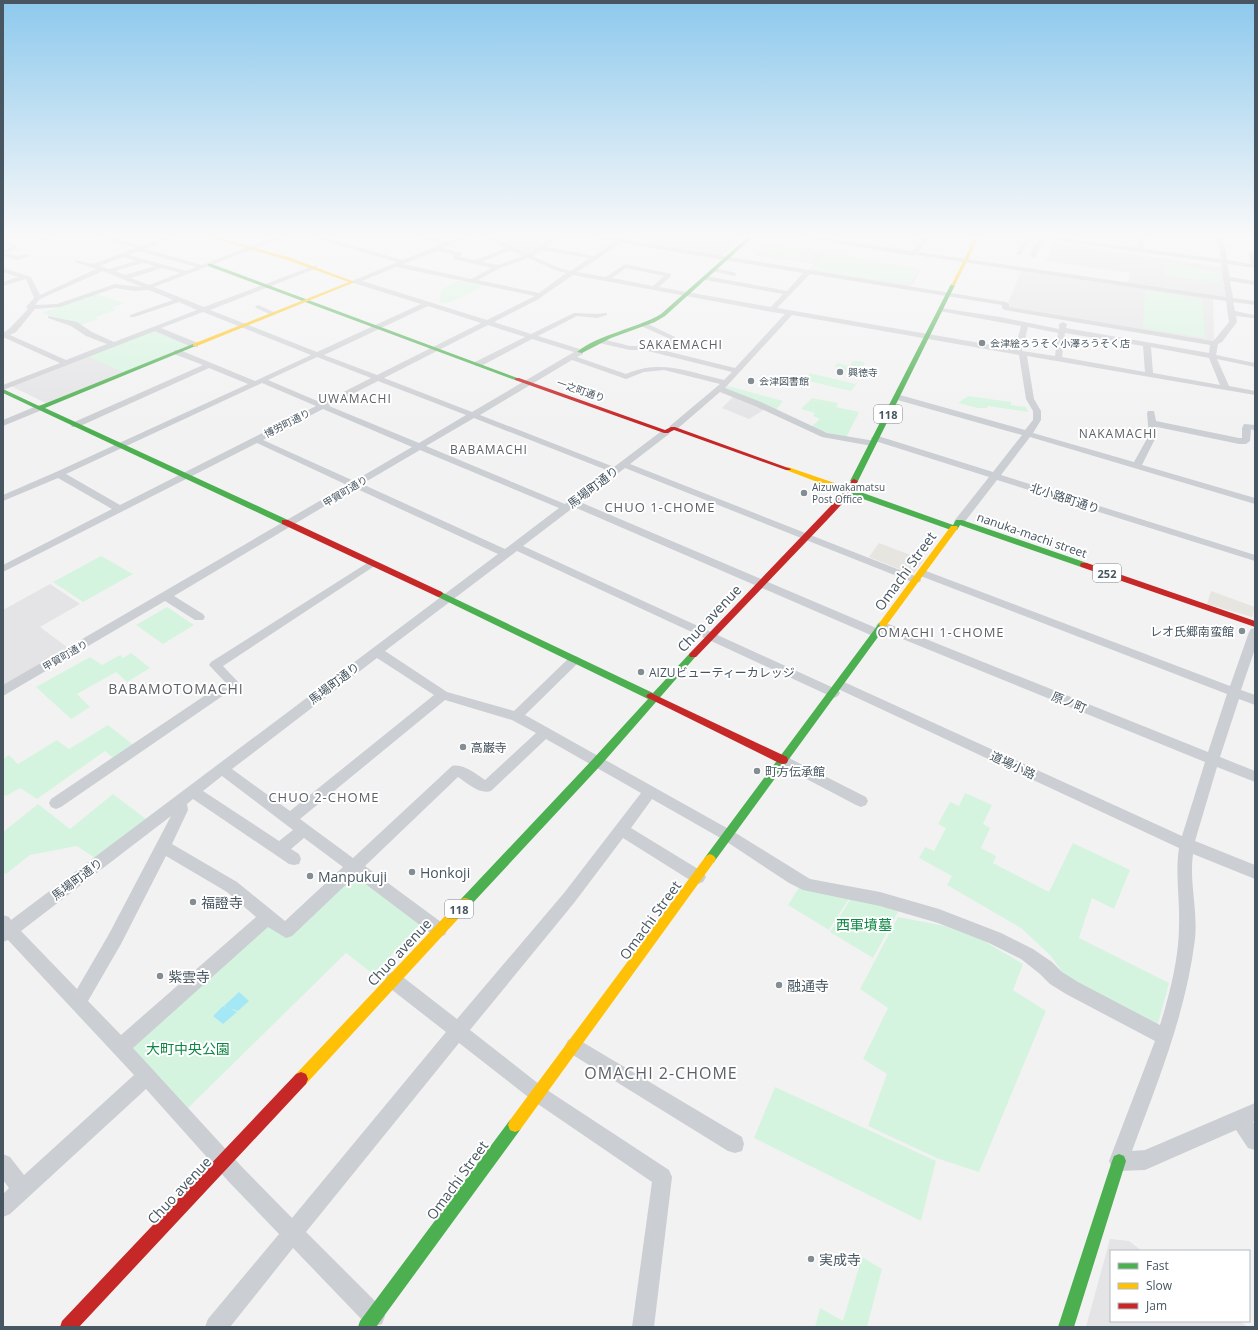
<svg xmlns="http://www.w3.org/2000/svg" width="1258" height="1330" font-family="'Open Sans','Noto Sans JP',sans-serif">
	<rect width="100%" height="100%" fill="#f3f2f2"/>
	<!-- commercial -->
	<path fill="#e7e5e0" d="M879,543L924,560L914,573H909L869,557Z
		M1211,591L1255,607L1252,617L1207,604Z"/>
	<!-- education -->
	<path fill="#e4e3e5" d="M485,235H559L530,255Z
		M645,235H745L722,257L635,243Z
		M1053,243L1222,267L1227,298L1128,283L1130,273L1046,261Z
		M765,245L849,255V256L860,258L859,259L921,269L912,285L905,286L809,270L814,264L756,255Z
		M1022,269L1213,297L1214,341L1006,308Z
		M154,329L191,345L46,403L11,386Z
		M734,396L765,409L749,419L722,408Z
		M50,584L80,604L40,627L71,650L3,690V610Z
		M1110,1239L1129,1241L1142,1251H1111V1321H1239L1248,1327H1086Z"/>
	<!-- green -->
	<path fill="#d5f4df" d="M767,247L813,254L807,261L760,254Z
		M826,252L847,255V256L858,258L857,260L919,269L910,284H905L812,270Z
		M1165,264L1219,272L1220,283L1165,275Z
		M458,281L479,284L482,286C469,294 455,303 440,303L439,301L442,289Z
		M1145,290L1202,299L1205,338L1143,328Z
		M96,294L124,303L112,308L115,310L96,317L98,319L80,325L41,313Z
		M153,331L188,345L123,372L87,356Z
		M853,361H860L865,363L863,367L868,368L851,391L804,380L810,373L855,384L861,378L855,376L854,373L834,366L838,363L849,366Z
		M728,386L783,401L775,411L723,390Z
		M968,396L1011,402V405L1026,407L1028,412L988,406L987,408H978L958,403Z
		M812,398L838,403L836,407L859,412L846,438L810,428L820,419L813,416L815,413L801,409Z
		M101,556L133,574L83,602L53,582Z
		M167,607L194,625L163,644L136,625Z
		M131,653L150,668L127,682L116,672L77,694L90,707L71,719L36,687L90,657L102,665L120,655L123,658Z
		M108,725L136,747L116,760L105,751L37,799L20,788L6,796L3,793V759L9,755L18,764L57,740L69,749Z
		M965,793L992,805L983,824L990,828L981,848L996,856L993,863L1049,892L1073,843L1130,870L1114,909L1092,898L1079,938L1169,983L1158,1024L1064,975L1051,956L1021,928L947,885L952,876L919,858L925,847L934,851L946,828L938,824L950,802L959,806Z
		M113,794L146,819L95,858L77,846L30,855L6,874L3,872V832L38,804L70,829Z
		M358,873L424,922L373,974L346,953L185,1111L127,1045L265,920L285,935Z
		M800,886L852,894L829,930L788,905Z
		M853,895L899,910L873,958L830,932Z
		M898,917L945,926L982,940L1023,964L1013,990L1046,1011L979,1172L939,1159L868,1126L887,1074L863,1059L888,1008L860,989Z
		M775,1087L936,1161L921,1221L754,1138Z
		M862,1257L882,1269L867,1327H815L820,1308L843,1321Z"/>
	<!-- water -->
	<path fill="#a5e8f5" d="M239,992L249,1001L238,1011L230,1008L237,1012L223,1024L213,1016L223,1006L227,1009L224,1006Z"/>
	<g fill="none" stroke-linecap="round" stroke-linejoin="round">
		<!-- street -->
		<path fill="#cbced2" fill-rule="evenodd" d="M48,235H57L44,241L41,239Z
			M90,235H101L142,246L170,235H180L145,249L202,265L280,235H289L154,287L204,307L313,266H317V268L210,310L317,352L421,304L350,282L397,262L303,235H314L403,260L442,244L406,235H419L448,242L465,235H474L443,248L461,253L462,254L460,257L475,260L506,248L479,235H488L528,254L555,235H563L546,247L594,256L614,242L578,235H594L618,239L624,235H632L625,240L1006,302L1009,304V307L1213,341L1216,338L1229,322L1226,301L915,255L913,256L789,235H807L912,251L922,239L903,235H932L918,252L1226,297L1221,263L1046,239L1041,244L1036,256L1033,258L1030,256L1035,243L1041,239L1035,238L1033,242L1028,243L1021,255L1016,254L1024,240L1029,239L1030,237L1023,235H1042L1138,248L1139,236L1147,235L1145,237L1144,249L1221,259L1217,235H1223L1227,260L1251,264L1249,253L1254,252L1255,268L1227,264L1230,277L1255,281V285L1230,281L1233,298L1255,301V305L1233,302L1235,311L1254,315L1255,317L1252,318L1236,316L1237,322L1222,342L1218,344L1216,355L1255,363V367L1217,359L1229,386L1255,391V395L1027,356L1034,399L1041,411V420L1033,433L1134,462L1149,435L1147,413L1148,411H1154L1156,421L1239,438H1242V428L1244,424L1255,425V431L1251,429L1250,441L1246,444H1239L1157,427V435L1142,465L1255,498V504L1030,437L1001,475L1255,555V561L997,480L963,524H955L954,522L955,520L989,477L872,440L871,438L875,435L878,436L993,472L1022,435L894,399L893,397L897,395H900L1025,430L1033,420V411L1026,399L1019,355L792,315L725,388L761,402L827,433L875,441L876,443L875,445L872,446L822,437L755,406L720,392L676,430H670L669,428L670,426L720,384L664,370L644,372L626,379L572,360L480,415L614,467L663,430H669L670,432L669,434L630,464L920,578L921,580L920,582H912L625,468L580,502L881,630L883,633L881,636H873L574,507L523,546L838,690L840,693L838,696L834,698L830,696L517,551L385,651L447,692L514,711L570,657L574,656L578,657L580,660L578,663L525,715L734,832L810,879L880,892L939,909L1001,933L1033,949L1052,962L1062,972L1078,982L1160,1025C1170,993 1179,958 1179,925C1180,899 1175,874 1179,848L836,688L834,685L836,682L840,681L844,682L1182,836L1205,762L878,629L876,626L878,623H886L1208,752L1227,694L918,575L917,573L918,571H926L1230,686L1249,632L1251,629L1255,628V649L1241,690L1255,695V705L1239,699L1220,757L1255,771V782L1217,767L1195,841L1255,865V879L1193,854C1189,882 1198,910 1195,939C1186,1013 1158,1081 1132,1151L1145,1150L1255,1103V1121L1253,1122L1255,1125V1150L1248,1148L1236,1130L1145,1170L1119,1171L1112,1168L1109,1161L1155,1041L1066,994L1050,984L1040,974L1021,959L989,943L938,923L880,906L803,890L789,883L724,840L652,799L631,828L703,872L706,877L703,882L698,884L693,882L623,838L574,903L470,1030L544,1088L669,1170L672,1177L654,1327H632L652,1182L532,1100L459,1043L306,1232L382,1308L385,1316L382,1324L374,1327L366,1324L293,1248L230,1327H205L208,1319L279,1234L229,1182L146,1089L10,1214L3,1217V1194L9,1188L3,1180V1154L10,1157L24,1175L134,1075L8,940L3,942V915L9,917L11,920L498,554L355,488L174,596L203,614L205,617L203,620H195L165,601L3,696V685L347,485L257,443L3,572V565L112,509L58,478L3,501V495L56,472L248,384L209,368L78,427H72L71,425L72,423L203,365L174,354V350H180L255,381L311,355L203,312L161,328L198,343V347H192L155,331L3,390V385L60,363L3,337V333L10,328L28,309L26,307L27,306L34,298L26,279L3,286V282L18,277L3,272V268L31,277L40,295L96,269L75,262V260L93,264L136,248ZM621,243L803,273L787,291L706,276L703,278L706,280L783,294L771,307L659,287L671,276V274L625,264L606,277L577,272L596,260L599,259L600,257ZM511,250L523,256L498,265L482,262ZM542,250L589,258L571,271L559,268L533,256ZM139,251L196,267L186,271L129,255ZM437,251L455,255L453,258L454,259L492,268L471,279L403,264ZM123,257L136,261L109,269L100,266ZM528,258L555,270L566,273L539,293L478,280L500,268ZM143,263L155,266L125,275L115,271ZM396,267L535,296L487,320L362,281ZM162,268L180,273L149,285L131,278ZM626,268L664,276L653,286L612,278ZM103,271L142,287L115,284L57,304L35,305L40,299ZM810,274L1002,305V308L1005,310L1210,345L1209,353L1066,328L1067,324L1063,322L1059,324V329L1000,317L941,308L938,310L939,311L1021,326L1015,349L777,308ZM573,275L772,312L785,314L735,368L662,350L675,341V337L644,322L640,324L641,326L668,338L655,348L644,346H630L602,339L598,341L599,343L630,350H644L732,372L724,380C688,372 662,359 626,374L577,357L583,354V350L538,336L577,316L597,318L607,315V313L597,314L574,313L531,334L494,322L537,300ZM115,288L134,291L149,290L173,300L130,315V317H134L179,302L197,310L114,342L92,332L77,322L48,316V318L71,326L86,336L107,344L66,360L10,335L16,332L35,309L60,307ZM428,306L481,323L377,375L324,355ZM488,325L525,337L475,362V366H481L532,339L574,352L472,412L384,378ZM1028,327L1058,333L1055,356L1022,351ZM1065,333L1143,346L1145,372L1062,357ZM1151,347L1209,358L1220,385L1153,373ZM317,357L371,378L322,403L268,380ZM378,381L466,415L419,443L329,406ZM262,383L316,406L120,505L66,474ZM323,409L412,447L354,481L263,440ZM474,418L609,471L565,504L426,446ZM420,450L559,508L505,549L362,484ZM377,658L434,695L290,811L232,769ZM445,700L512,720L536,733L485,780C476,774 463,763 452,766L353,858L300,819ZM546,739L641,793L564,893L457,1019L399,974L393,972L387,974L385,980L387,986L446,1032L292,1218L243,1168L133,1048L268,927L286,938L292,936L355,876L433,935L439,937L445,935L447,930L445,925L365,866L458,777C467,783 480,795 491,791ZM222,776L293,830L279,841L203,791ZM193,799L289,864L294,865L299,864L301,859L299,854L291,849L304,838L343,867L285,921L237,882L172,844L188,810L187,804ZM171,816L109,934L77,989L21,931ZM166,856L227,892L256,917L121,1035L88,1001L121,944Z
			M1245,235H1255V238Z
			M3,239L17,246L16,249L6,253L18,256L27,254L30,256L18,260L3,256V250L11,247L3,243Z
			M715,268L736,273L737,274L734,276L713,271L712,270Z
			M258,305L276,313L277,314L272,315L256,308L255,307Z
			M39,405L42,406L43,408L42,410L3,426V420Z
			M372,560L377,563L376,565L223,666L239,683L237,686L61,807L56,809L51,807L49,803L51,799L225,682L209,665L211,662Z
			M783,755L866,797L868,801L866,805L861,807L856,805L778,764L776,760L778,756Z
			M574,1037L742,1137L744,1144L742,1151L735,1153L728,1151L568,1052L565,1046L568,1040Z"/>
		<!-- fast -->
		<path fill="#4caf50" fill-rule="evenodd" d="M750,235H755L665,316L655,322L611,338L582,353L577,352C599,334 636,329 661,314Z
			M208,264H212L520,379L515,380L208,266Z
			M951,284L955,285L858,481L856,482H852L850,481Z
			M193,344L198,345L45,408L288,520V524H282L3,393V389L39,406Z
			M846,489H852L953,525L956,520H962L1087,563L1088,565L1087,567H1081L960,525L957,530H951L846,493Z
			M439,591L653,693L690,653H696L697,655L601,765L469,907L465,908L461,907L459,903L461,899L593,759L648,699L436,596L435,594Z
			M883,621L886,622L887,624L886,626L714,862L710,864L706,862L704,859L706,856L880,622Z
			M515,1118L520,1120L522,1125L520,1130L376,1327H358L360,1321L510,1120Z
			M1119,1154L1124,1156L1126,1161L1074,1327H1058L1112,1161L1114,1156Z"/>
		<!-- slow -->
		<path fill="#ffc107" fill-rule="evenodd" d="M201,235H209L291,258L355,282L197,346H193V344L349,282L287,260Z
			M976,235H980L955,285L951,286Z
			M788,467L852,489L853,491L852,493H846L786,470L785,469Z
			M951,526H957L958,528L886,626H880L879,624L880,622Z
			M710,854L714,856L716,859L714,862L520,1130L515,1132L510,1130L508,1125L510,1120L706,856Z
			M465,898L469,899L471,903L469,907L306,1084L301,1086L296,1084L294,1079L296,1074L461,899Z"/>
		<!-- jam -->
		<path fill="#c62828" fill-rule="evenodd" d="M515,378H519L665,430L671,427H675L791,469L790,470H786L674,430L668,433H664L515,380Z
			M854,479L858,481L852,493L829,518L696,657H690L689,655L690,653L823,514L846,490L852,480Z
			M282,520H288L442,592L443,594L439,597L436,596L282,524Z
			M1081,563H1087L1255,621V627L1081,567L1080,565Z
			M651,693L787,757L788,760L787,763L783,764L779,763L648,698L646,696L648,694Z
			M301,1072L306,1074L308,1079L306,1084L79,1327H60L62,1321L296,1074Z"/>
	</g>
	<!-- sky -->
	<linearGradient id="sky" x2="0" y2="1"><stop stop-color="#8dc9ed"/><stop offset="0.56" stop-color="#faf9f9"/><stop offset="1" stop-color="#faf9f9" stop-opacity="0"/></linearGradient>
	<rect width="1258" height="422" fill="url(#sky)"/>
	<!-- markers -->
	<g fill="#838d94" stroke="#fff" stroke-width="1.5">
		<circle cx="982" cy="343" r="4"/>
		<circle cx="840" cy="372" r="4"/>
		<circle cx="751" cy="381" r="4"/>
		<circle cx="804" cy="493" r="4"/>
		<circle cx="1242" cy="631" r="4"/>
		<circle cx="641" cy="672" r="4"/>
		<circle cx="463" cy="747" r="4"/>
		<circle cx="757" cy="771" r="4"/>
		<circle cx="412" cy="872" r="4"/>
		<circle cx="310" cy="876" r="4"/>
		<circle cx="193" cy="902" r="4"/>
		<circle cx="160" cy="976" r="4"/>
		<circle cx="779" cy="985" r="4"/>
		<circle cx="811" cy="1259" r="4"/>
	</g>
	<g text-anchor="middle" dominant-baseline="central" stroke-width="4" stroke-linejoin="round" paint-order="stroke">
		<!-- far-poi labels -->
		<g font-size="10" fill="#475661" stroke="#fff" text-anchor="start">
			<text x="990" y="343">会津絵ろうそく小澤ろうそく店</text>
			<text x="848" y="372">興徳寺</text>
			<text x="759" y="381">会津図書館</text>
			<text x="812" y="487">Aizuwakamatsu<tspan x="812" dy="12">Post Office</tspan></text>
		</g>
		<!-- far-street labels -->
		<g font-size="10" fill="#475661" stroke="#fff">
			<text transform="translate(581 390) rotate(19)">一之町通り</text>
			<text transform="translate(287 423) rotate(-27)">博労町通り</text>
			<text transform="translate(345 491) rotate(-31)">甲賀町通り</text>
			<text transform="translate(65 655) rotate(-30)">甲賀町通り</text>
		</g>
		<!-- shield labels -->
		<g fill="#fff" stroke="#7e8990" stroke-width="1">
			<rect x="874" y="405" width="28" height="18" rx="3"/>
			<rect x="1093" y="564" width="28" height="18" rx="3"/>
			<rect x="445" y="900" width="28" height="18" rx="3"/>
		</g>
		<g font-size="11" font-weight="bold" fill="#475661">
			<text x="888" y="414">118</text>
			<text x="1107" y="573">252</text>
			<text x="459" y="909">118</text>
		</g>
		<!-- far-quarter labels -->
		<g font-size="12" letter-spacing="1" fill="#5d6267" stroke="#fff">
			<text x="681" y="344">SAKAEMACHI</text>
			<text x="355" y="398">UWAMACHI</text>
			<text x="1118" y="433">NAKAMACHI</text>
			<text x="489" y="449">BABAMACHI</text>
		</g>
		<!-- street labels -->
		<g font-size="12" fill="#475661" stroke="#fff">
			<text transform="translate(593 487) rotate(-37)">馬場町通り</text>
			<text transform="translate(1065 498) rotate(18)">北小路町通り</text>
			<text transform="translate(1032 535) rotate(19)">nanuka-machi street</text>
			<text transform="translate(334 683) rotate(-37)">馬場町通り</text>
			<text transform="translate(1069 702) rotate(22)">原ノ町</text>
			<text transform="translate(1013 765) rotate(25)">道場小路</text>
			<text transform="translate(77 879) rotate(-37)">馬場町通り</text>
		</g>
		<!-- poi labels -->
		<g font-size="12" fill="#475661" stroke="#fff" text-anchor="start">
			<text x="1234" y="631" text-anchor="end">レオ氏郷南蛮館</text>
			<text x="649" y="672">AIZUビューティーカレッジ</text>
			<text x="471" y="747">高巌寺</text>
			<text x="765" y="771">町方伝承館</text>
		</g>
		<!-- neighbourhood labels -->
		<g font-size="13" letter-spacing="1" fill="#5d6267" stroke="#fff">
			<text x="660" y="507">CHUO 1-CHOME</text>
			<text x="941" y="632">OMACHI 1-CHOME</text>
			<text x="324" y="797">CHUO 2-CHOME</text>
		</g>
		<!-- near-street labels -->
		<g font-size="14" fill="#475661" stroke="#fff">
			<text transform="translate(905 571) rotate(-54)">Omachi Street</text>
			<text transform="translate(709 618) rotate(-47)">Chuo avenue</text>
			<text transform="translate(650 920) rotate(-54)">Omachi Street</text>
			<text transform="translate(399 952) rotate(-47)">Chuo avenue</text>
			<text transform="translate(457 1180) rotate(-54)">Omachi Street</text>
			<text transform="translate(179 1190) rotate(-47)">Chuo avenue</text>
		</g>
		<!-- quarter labels -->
		<g font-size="14" letter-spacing="1" fill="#5d6267" stroke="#fff">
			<text x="176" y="688">BABAMOTOMACHI</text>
		</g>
		<!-- near-poi labels -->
		<g font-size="14" fill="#475661" stroke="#fff" text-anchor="start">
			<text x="420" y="872">Honkoji</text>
			<text x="318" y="876">Manpukuji</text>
			<text x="201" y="902">福證寺</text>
			<text x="168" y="976">紫雲寺</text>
			<text x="787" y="985">融通寺</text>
			<text x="819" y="1259">実成寺</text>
		</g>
		<!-- near-park labels -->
		<g font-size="14" fill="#0d8743" stroke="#fff">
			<text x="864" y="924">西軍墳墓</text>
			<text x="188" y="1048">大町中央公園</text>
		</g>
		<!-- near-neighbourhood labels -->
		<g font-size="16" letter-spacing="1" fill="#5d6267" stroke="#fff">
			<text x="661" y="1073">OMACHI 2-CHOME</text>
		</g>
	</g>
	<!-- border -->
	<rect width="1258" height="1330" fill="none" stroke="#475661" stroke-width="8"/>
	<!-- legend -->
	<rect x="1110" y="1250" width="140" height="72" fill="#ffffff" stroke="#b5bbc0"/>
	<rect x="1118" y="1263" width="20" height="6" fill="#4caf50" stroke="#b5bbc0"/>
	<text x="1146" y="1270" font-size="12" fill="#475661">Fast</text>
	<rect x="1118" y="1283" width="20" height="6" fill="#ffc107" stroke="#b5bbc0"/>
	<text x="1146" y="1290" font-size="12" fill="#475661">Slow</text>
	<rect x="1118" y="1303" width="20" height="6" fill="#c62828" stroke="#b5bbc0"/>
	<text x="1146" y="1310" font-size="12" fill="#475661">Jam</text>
</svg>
